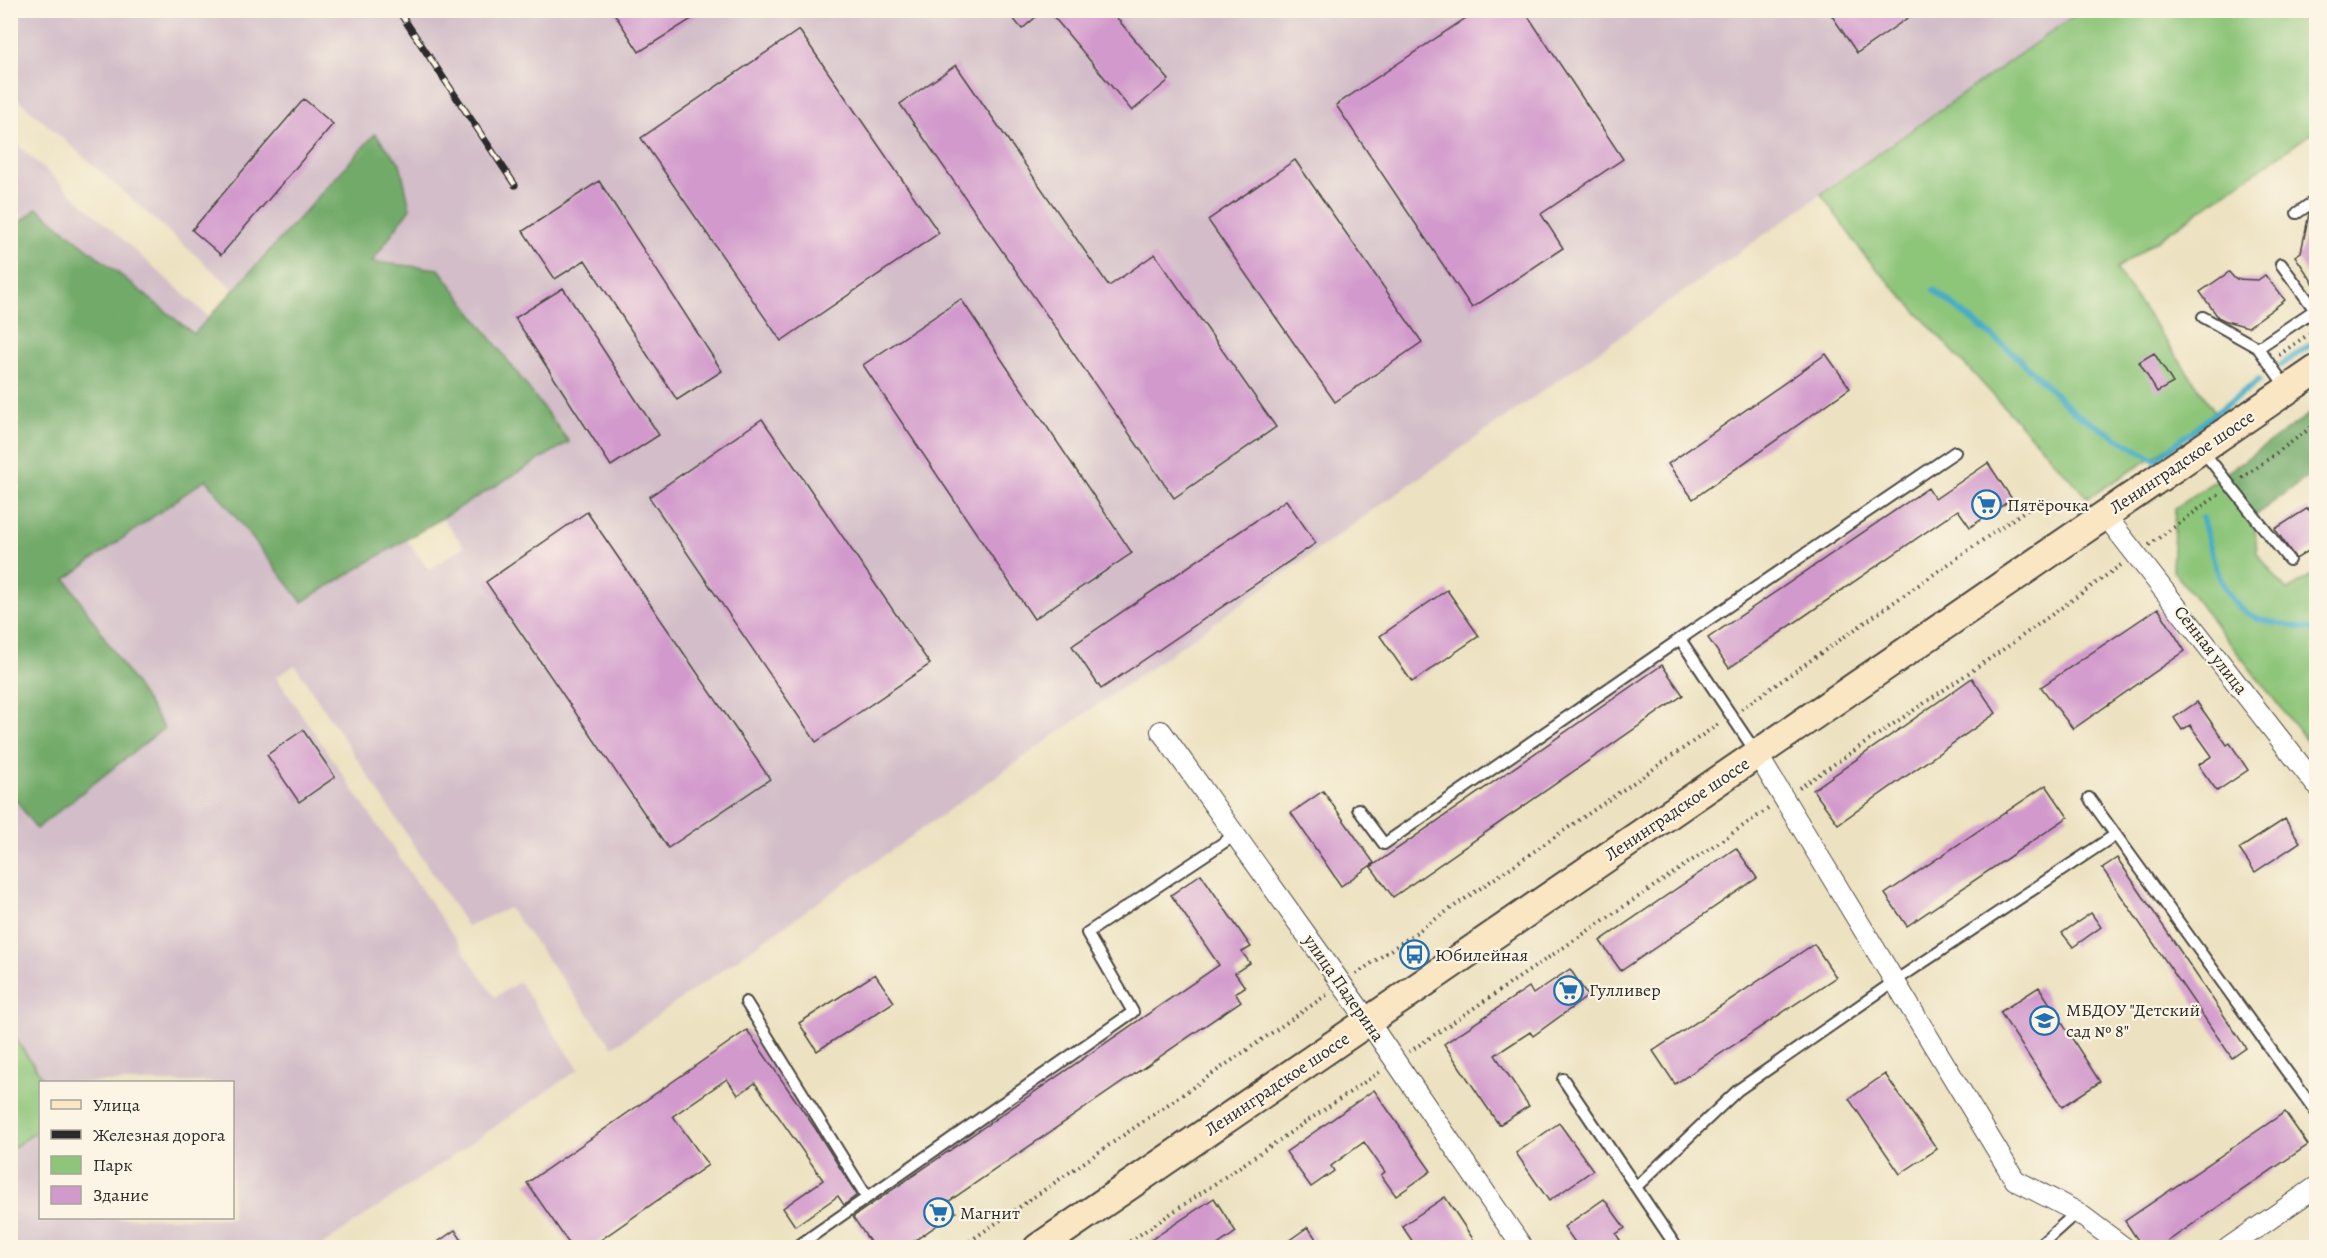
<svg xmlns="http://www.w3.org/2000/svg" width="2327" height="1258" font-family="Alegreya,serif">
	<rect width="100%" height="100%" fill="#fcf5e5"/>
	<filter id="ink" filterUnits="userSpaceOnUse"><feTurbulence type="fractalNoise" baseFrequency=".0167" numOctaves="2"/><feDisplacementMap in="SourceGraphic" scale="12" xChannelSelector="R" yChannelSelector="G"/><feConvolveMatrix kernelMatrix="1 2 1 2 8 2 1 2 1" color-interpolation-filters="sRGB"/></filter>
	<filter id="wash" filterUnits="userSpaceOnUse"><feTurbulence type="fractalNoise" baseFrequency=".008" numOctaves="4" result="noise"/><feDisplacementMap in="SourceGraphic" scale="24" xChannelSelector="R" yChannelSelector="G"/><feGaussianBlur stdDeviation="1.35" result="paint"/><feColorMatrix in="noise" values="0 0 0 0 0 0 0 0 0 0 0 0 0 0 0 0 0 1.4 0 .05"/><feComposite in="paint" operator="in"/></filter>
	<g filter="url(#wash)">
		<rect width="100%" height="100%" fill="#ece1c0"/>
		<!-- industrial -->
		<path fill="#d2bdc8" d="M11,10L2081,11L613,1047L509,908L467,926L295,665L276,677L495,997L519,982L579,1069L318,1248L11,1247V1149L40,1129V1218H232V1082H45L11,1032V139L307,405L429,570L464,546L318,363L11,93Z"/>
		<!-- green -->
		<path fill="#8dc579" stroke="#5c7852" stroke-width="1.5" d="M2081,11H2316V130L2116,269L2218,416L2088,498L1865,256L1821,194Z
			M2222,476L2254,516L2257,553L2287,591L2316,572V753L2172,569L2175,508Z
			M11,1032L45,1082H40V1129L11,1149Z"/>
		<!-- forest -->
		<path fill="#72aa69" stroke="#4e6a4a" stroke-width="1.5" d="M375,134L400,163L410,208L372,262L439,269L569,442L302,602L206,479L66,579L164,728L36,829L10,791L11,231L37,208L194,334Z
			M2316,409V471L2254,516L2222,476Z"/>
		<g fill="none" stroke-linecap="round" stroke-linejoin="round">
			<!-- stream -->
			<path stroke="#46adc5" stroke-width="6" d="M1934,290L2012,352L2075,413L2155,460L2259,380
				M2281,365L2316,341
				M2203,518C2211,552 2220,604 2257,618C2276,625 2297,625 2316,631"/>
		</g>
		<g id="blocks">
			<!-- building -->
			<path fill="#d29acc" d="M612,10H706L639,52Z
				M1006,10H1044L1022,29Z
				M1048,10H1110L1169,80L1132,111Z
				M1478,10H1524L1623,159L1541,214L1563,248L1472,308L1336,105Z
				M1828,10H1919L1857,53Z
				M799,30L939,233L781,341L641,138Z
				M956,65L1109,286L1155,254L1276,427L1174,498L900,104Z
				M304,99L333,124L221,255L192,230Z
				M1295,160L1422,342L1335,402L1208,220Z
				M599,181L722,371L677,400L585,260L555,279L523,231Z
				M2312,212H2316V287L2295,256L2301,252L2309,214Z
				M2229,272L2235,279L2258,280L2265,275L2285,300L2248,327L2226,321L2218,317L2200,292Z
				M563,288L659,435L611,466L515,318Z
				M961,299L1132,553L1034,619L863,365Z
				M2154,353L2173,383L2157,392L2139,362Z
				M1826,354L1850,388L1693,499L1668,464Z
				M762,419L930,664L816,742L649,497Z
				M1988,463L2012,499L1970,527L1958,510L1729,668L1708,638L1928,488L1935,499Z
				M1286,500L1316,543L1101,689L1072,646Z
				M2308,508L2316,521V546L2296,559L2275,529Z
				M587,512L770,779L668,848L486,582Z
				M1447,590L1479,636L1412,682L1380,636Z
				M2158,608L2185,651L2073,729L2041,687Z
				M1662,665L1683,695L1393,897L1371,867Z
				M1972,678L1996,713L1838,824L1813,790Z
				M2197,702L2227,745L2230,743L2248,770L2217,791L2198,765L2212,756L2190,725L2182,730L2174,718Z
				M303,730L335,777L299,802L267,755Z
				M2046,785L2068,817L1907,926L1885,894Z
				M1323,791L1374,863L1341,886L1291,813Z
				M2285,819L2300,842L2255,872L2239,849Z
				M1736,848L1757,878L1621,971L1600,941Z
				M2117,858L2246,1048L2232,1058L2102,868Z
				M1201,874L1251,947L1242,952L1250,963L1235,973L1245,987L1235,993L1241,1001L948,1202L956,1212L904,1248H874L853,1217L1219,965L1171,895Z
				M2091,913L2101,927L2073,947L2062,933Z
				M1814,944L1836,977L1675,1084L1653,1051Z
				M1570,969L1588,996L1533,1036L1530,1032L1495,1055L1529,1106L1499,1125L1444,1044L1529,987L1533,994Z
				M875,974L894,1002L817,1051L799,1023Z
				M2039,987L2100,1082L2062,1107L2000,1012Z
				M747,1030L815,1128L857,1195L844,1205L838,1196L795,1226L783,1208L823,1180L755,1083L738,1095L727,1079L673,1116L708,1165L589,1248H572L527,1183Z
				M1885,1074L1937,1149L1900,1174L1849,1099Z
				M1374,1090L1431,1171L1396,1196L1381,1175L1385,1172L1364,1142L1331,1166L1334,1171L1311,1187L1286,1152Z
				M2285,1112L2308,1145L2158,1248H2143L2125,1221Z
				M1559,1123L1593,1170L1549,1201L1516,1153Z
				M1445,1197L1479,1248H1417L1402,1226Z
				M1214,1198L1236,1232L1213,1248H1139Z
				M1604,1199L1625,1228L1616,1234L1625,1248H1579L1564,1227Z
				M1308,1227L1322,1248H1278Z
				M455,1230L467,1248H429Z"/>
		</g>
	</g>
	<g filter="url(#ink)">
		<use href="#blocks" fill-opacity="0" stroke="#484641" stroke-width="1.5"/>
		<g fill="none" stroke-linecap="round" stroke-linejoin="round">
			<defs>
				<path id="service" d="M2297,213L2316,200
					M2281,264L2315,310
					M2203,317L2258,348
					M2287,388L2258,348L2316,309
					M2202,450L2289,560
					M1757,754L1680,639L1955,452
					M2089,798L2316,1112
					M1358,809L1384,844L1680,639
					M746,1002L867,1197
					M1563,1079L1677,1248
					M1636,1187L1738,1090L1895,981L2115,835
					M795,1248L1133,1012L1087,933L1235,835
					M2037,1248L2077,1212"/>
				<path id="minor" d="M2105,515L2316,785
					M1161,731L1368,1021L1523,1248
					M1757,754L2015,1180L2077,1212L2125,1248
					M2228,1248L2316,1187"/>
				<path id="secondary" d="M1038,1248L2316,370"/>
			</defs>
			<!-- service casing -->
			<use href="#service" stroke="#484641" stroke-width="14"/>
			<!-- minor casing -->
			<use href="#minor" stroke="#484641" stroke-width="22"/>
			<!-- secondary casing -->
			<use href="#secondary" stroke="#484641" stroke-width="32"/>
			<!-- path -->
			<path stroke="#484641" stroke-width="4" stroke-dasharray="1.5 4.5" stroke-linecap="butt" d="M2279,355L2316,329
				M2242,478L2316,424
				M2149,545L2221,493
				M1741,709L2043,498
				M1799,788L2004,649L2121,565
				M1356,974L1720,723
				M1409,1052L1768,809
				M960,1248L1328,994
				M1120,1248L1381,1071"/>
			<!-- service -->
			<use href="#service" stroke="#fff" stroke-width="10"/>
			<!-- minor -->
			<use href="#minor" stroke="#fff" stroke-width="20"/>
			<!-- secondary -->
			<use href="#secondary" stroke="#fbe6c3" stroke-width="28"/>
			<defs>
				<path id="rail" d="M398,10L515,185"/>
			</defs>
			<!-- rail casing -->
			<use href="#rail" stroke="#2b2b2b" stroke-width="7"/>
			<!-- rail -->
			<use href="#rail" stroke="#fcf5e5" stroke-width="4.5" stroke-dasharray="14" stroke-linecap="butt"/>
		</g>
	</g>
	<!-- icons -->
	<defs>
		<symbol id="supermarket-ring" viewBox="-11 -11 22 22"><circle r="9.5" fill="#fcf5e5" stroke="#1f6fb2" stroke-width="1.5"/><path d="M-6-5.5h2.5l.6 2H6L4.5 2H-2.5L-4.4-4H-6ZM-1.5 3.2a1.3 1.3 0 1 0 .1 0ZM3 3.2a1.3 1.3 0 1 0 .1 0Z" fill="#1f6fb2"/></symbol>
		<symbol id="bus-ring" viewBox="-11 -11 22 22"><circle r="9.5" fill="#fcf5e5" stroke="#1f6fb2" stroke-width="1.5"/><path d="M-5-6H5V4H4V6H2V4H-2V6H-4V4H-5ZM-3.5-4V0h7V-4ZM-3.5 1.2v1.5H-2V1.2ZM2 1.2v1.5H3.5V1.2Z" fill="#1f6fb2"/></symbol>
		<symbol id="school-ring" viewBox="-11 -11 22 22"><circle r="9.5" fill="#fcf5e5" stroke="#1f6fb2" stroke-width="1.5"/><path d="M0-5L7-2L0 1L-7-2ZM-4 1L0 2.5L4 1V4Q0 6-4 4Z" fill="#1f6fb2"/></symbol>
	</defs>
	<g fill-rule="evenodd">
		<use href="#supermarket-ring" x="1970" y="488" width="33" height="33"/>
		<use href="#bus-ring" x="1398" y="938" width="33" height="33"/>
		<use href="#supermarket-ring" x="1552" y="974" width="33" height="33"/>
		<use href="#school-ring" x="2028" y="1004" width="33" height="33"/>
		<use href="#supermarket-ring" x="922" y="1196" width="33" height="33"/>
	</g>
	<g text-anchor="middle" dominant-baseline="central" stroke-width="4.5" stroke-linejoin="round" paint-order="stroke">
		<!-- street labels -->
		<g font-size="18" fill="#2b2b2b" stroke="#fcf5e5">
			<text transform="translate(2182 462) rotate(-34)">Ленинградское шоссе</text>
			<text transform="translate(2211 650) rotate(52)">Сенная улица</text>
			<text transform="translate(1677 809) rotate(-34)">Ленинградское шоссе</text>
			<text transform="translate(1344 988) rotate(55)">улица Падерина</text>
			<text transform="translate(1277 1084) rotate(-34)">Ленинградское шоссе</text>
		</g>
		<!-- poi labels -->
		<g font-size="18" fill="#2b2b2b" stroke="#fcf5e5" text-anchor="start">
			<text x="2007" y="505">Пятёрочка</text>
			<text x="1435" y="955">Юбилейная</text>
			<text x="1589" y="990">Гулливер</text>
			<text x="2066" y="1010">МБДОУ "Детский<tspan x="2066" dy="21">сад № 8"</tspan></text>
			<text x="960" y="1213">Магнит</text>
		</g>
	</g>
	<!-- margin -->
	<rect width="2327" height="1258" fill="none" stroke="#fcf5e5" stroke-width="36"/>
	<!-- legend -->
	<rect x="39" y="1081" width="195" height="138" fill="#fcf5e5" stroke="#a8a49b" stroke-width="1.5"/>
	<rect x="51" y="1100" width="30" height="9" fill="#fbe6c3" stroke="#a8a49b" stroke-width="1.5"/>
	<text x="93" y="1111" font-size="18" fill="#2b2b2b">Улица</text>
	<rect x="51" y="1130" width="30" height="9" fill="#2b2b2b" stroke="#a8a49b" stroke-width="1.5"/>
	<text x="93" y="1141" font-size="18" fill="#2b2b2b">Железная дорога</text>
	<rect x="51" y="1156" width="30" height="18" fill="#8dc579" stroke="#a8a49b" stroke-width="1.5"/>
	<text x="93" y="1171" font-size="18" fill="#2b2b2b">Парк</text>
	<rect x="51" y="1186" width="30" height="18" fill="#d29acc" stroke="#a8a49b" stroke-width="1.5"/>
	<text x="93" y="1201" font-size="18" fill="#2b2b2b">Здание</text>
</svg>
